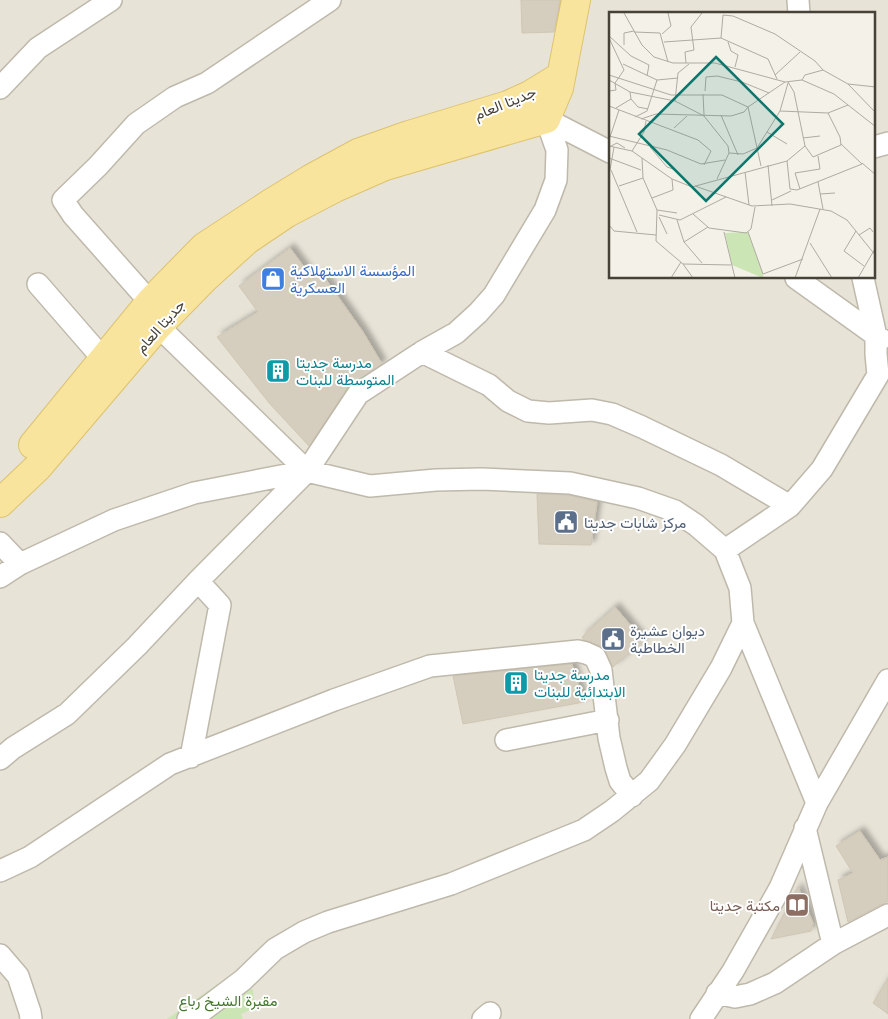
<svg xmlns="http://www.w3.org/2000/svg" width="888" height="1019" font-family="Montserrat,Vazirmatn,sans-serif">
	<defs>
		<filter id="shadow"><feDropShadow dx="4.5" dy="-4.5" stdDeviation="2.5" flood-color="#0004"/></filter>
	</defs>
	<rect width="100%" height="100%" fill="#f4f1e9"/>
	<!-- residential -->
	<path fill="#e7e3d7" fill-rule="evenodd" d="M0,0H888V1019H0ZM610,14H874V278H610Z"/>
	<!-- green -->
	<path fill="#cce5b4" d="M228,977L253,990L255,1008L241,1014L243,1019H167Z"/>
	<!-- building -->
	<path fill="#d5cebf" stroke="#cfc6b3" filter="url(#shadow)" d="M521,0H560L554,32L522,33Z
		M290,248L313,279L322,274L363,332L382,364L348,387L309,446L270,404L217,337L258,312L239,286Z
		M537,494L568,495L597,502L591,545L539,544Z
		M615,607L644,641L613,667L606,652L601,646L584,640L582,637Z
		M572,664L584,702L463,724L453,676Z
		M860,831L880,860L888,857V901L848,922L838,880L853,873L836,846Z
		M798,887L813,923L811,931L771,939Z
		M888,978V1014L873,1003Z"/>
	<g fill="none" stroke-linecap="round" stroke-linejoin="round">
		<defs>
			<path id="minor" d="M798,0L799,14
				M0,88L38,48L111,0
				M546,119L610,152
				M874,147L888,143
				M796,278L881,339
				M38,284L104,360
				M150,302L73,215L63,200L98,166L136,124L175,97L207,83L330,0
				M158,326L307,471
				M422,352L489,385L508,401L528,411L549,413L592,410L612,414L642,427L721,465L790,506
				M0,543L20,564
				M725,550L790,506L822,469L878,375L876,354V336L863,278
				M0,577L20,564L114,520L194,493L307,471L370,486L436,480L482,479L570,483L638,498L675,511L696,525L725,550L740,588L743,623L817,803
				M506,740L608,720
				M191,757L220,605L198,581
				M0,759L13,748L67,714L137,646L198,581L307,471L358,394L422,352L456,333L478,313L494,295L545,210L556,180L557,150L546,119
				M805,828L833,944
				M0,871L30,857L170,764L334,700L430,666L578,651L586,653L595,657L601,670L609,738L616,768L620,781L632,796
				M0,955L18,976L30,1012L31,1019
				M717,993L735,997L750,994L775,983L833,944L888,915
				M188,1019L198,1014L243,980L275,949L304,932L328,922L451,884L584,830L612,811L649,781L675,745L721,668L743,623
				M483,1019L490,1013
				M701,1019L733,971L780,888L817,803L888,680"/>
			<path id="major" d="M33,445L150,302L204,247L271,203L312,178L358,153L409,135L508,105L530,95L561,76
				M0,503L38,467L158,326L206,277L247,240L287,213L335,188L385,166L546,119L559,88L576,0"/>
		</defs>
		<!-- minor casing -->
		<use href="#minor" stroke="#bfb9ac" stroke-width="24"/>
		<!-- major casing -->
		<use href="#major" stroke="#ddc36d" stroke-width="30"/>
		<!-- minor -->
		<use href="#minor" stroke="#fff" stroke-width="21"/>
		<!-- major -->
		<use href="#major" stroke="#f9e49d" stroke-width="28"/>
	</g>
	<!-- icons -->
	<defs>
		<symbol id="shop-square" viewBox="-11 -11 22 22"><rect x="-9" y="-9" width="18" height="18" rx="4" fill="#3f7fe0" stroke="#fff"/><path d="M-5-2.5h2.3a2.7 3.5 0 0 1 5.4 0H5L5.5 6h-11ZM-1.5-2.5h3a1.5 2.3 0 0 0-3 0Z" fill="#fff"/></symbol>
		<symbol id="building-square" viewBox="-11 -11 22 22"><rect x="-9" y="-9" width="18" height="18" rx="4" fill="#0f9aa8" stroke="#fff"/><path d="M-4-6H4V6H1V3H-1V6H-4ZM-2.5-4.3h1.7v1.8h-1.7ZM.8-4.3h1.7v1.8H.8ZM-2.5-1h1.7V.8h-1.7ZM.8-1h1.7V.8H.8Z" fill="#fff"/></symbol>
		<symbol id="civic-square" viewBox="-11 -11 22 22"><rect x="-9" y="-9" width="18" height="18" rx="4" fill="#5c6f8a" stroke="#fff"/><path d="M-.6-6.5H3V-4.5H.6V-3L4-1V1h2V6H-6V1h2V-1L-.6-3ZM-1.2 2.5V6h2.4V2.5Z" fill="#fff"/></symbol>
		<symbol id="library-square" viewBox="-11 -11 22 22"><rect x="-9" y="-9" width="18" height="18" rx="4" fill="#8d6e63" stroke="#fff"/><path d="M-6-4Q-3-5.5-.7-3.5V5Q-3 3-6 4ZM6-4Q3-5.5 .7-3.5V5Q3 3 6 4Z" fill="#fff"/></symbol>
	</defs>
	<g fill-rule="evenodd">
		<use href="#shop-square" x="259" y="265" width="28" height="28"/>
		<use href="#building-square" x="264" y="357" width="28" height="28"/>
		<use href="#civic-square" x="552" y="508" width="28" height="28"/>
		<use href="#civic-square" x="599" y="625" width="28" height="28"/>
		<use href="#building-square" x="502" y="669" width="28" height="28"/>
		<use href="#library-square" x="783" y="891" width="28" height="28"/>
	</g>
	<g text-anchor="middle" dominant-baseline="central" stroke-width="4" stroke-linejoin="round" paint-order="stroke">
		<!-- street labels -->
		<g font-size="15" fill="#474238" stroke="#fff">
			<text transform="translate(505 103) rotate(-22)">جديتا العام</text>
			<text transform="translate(160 326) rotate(-48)">جديتا العام</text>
		</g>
		<!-- shop labels -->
		<g font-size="15" fill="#366cbe" stroke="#fff" text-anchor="start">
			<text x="290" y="270">المؤسسة الاستهلاكية<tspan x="290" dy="17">العسكرية</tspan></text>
		</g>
		<!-- culture labels -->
		<g font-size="15" fill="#0d838f" stroke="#fff" text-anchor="start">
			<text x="296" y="362">مدرسة جديتا<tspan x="296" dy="17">المتوسطة للبنات</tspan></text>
			<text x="534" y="674">مدرسة جديتا<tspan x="534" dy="17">الابتدائية للبنات</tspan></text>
		</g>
		<!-- service labels -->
		<g font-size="15" fill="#4e5e75" stroke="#fff" text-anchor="start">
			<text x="584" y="522">مركز شابات جديتا</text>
			<text x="630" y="630">ديوان عشيرة<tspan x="630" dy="17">الخطاطبة</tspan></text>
		</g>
		<!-- education labels -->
		<g font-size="15" fill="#785e54" stroke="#fff" text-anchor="end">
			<text x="780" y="905">مكتبة جديتا</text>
		</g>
		<!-- park labels -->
		<g font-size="15" fill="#44762e" stroke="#fff">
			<text x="228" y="1000">مقبرة الشيخ رباع</text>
		</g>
	</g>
	<!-- overview -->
	<g transform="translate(609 12)">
		<rect width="266" height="266" fill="#f4f1e9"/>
		<path d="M139,220L154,262V266L123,253L116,221Z" fill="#cce5b4"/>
		<path fill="none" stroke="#afaba2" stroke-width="1" d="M15,1L33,33L45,45L64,51H106L176,70M25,20L51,21L59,50M53,22L62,14L59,1M0,24L22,44L40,53L38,64M0,26L15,58L6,71L7,78L0,79M112,26L114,3L124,4L166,22L206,49L214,58M55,30L112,26L159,47L168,67M119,30L122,39L129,43L126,55M15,33V21L25,19M77,51L76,40L85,38L82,15L93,1M14,52L48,68L69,66M0,63L62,83H113L139,95L176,70L193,68L225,82L267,115M166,63L191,40M0,68L21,80L66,89L95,104L119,134L120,141L108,167M193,68L196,63L214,58L239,72L267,75M239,72L267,101M96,79L97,65L108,64L133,70L160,81M94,82L95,103M22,87L29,95L39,97M66,89L69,61L80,52M0,94L89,128L102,139L95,153M139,95L152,154M7,96L22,87L21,80M171,99L219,101L239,93M112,103L129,143M26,105L38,99L48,68M32,107L47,102L122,104L135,100L139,95M65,116L78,104M158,120L178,132M0,124L58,138L92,152L116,148M194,126L211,124M0,128L10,98M0,134L23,139L63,167L83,175L178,149L196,134L185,80L179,70M2,134L8,131L16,136M196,134L204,145L232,133L231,125L219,101M41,135L58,155L67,158M23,139L35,120L37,109M120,141L134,142L148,136L171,99L179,71M0,146L32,158M33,146L34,166L48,198L47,229L74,252L84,266M178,149L181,177L188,178L253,152L232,132M253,151L267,163M159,153L163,194M1,158L5,135M2,158L28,220M136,160L140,193M209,170L214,197M10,174L34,166M86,174L143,194L181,192L222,199L238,208L267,244M191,177L186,161L211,157L209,144M211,182L226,181M43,186L64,178L63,167M163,188L182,179M48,198L68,201M84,202L100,216L137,221L142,217L146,195M50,203L71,208L117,185M50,205L58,222M68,208L75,230L93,251M0,213L5,219L47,223M247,219L235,239L255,254M115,220L126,266M139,220L154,262L194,247M250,223L261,216L264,220M75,230L99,215M201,231L223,266M74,252L122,253M62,266L72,250M186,266L211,197M249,266L267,235"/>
		<path fill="#0f766e" fill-opacity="0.15" stroke="#0f766e" stroke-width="2.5" d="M107,45L174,112L97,189L30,122Z"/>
		<rect width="266" height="266" fill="none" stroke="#474238" stroke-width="2.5"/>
	</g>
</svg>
